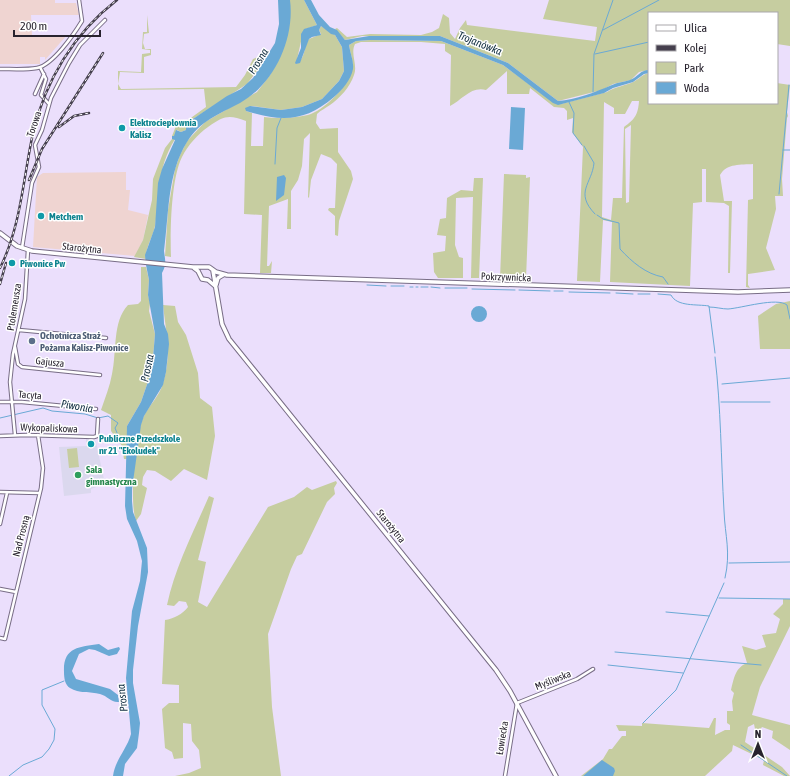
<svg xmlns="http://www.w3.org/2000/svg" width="790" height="776" font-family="'Asap Condensed',sans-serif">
	<rect width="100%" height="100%" fill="#ebdffc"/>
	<!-- industrial -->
	<path fill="#efd4d1" d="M0,0H55V3H76L79,15H31L32,36L67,35L45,60V57H40V64H0Z
		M126,172V190H130L128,210L148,215L143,240L135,256L33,247L37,177L43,173Z"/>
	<!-- education -->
	<path fill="#dbd8ee" d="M86,439L94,440L96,442L105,484L91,489V493L64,496L59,447L86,446Z"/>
	<!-- green -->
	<path fill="#c6cda0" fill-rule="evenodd" d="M290,0H304L317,25L306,29L302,37L296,64C306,59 303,47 309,39L321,34L319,30L321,26L335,35L342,47L344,71L339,81L322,99L302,107L281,110L252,106L246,111L252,113L251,146H263L264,117C278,119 294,118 308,115C323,111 350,85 352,69C354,61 350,53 349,45L356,41L370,40L441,41L503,65L541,93L561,104L607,92C616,86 626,86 635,81C640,78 643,74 649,73V103H777V83L790,85L787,112L788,116L787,118L782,179L783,196H775L776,209L766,248L775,270L748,274V285L750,288L746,287L748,200L753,199V164C741,165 727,163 720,175L724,201H732L730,273H728L729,206L724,203L706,202V169H702V202L693,203L690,286L610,282L612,222L603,220L600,282L577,281L583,147L572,132L573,118L567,120V111L564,108L554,107L530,88L529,94H507V71L486,90C471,86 462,100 450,106L451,55L445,51V44L421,42H361L355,44C350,54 358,65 354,75C350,87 340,98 330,105C326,108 321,110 317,114L316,123L320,129L338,128V152L351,171L353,179L339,221L338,236L335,235V216L328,210L329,208H335L337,164L331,158L321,154L311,180L309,198L308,197L310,133L304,139L302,166L298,180L291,191V229H287L288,199L269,206L267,266H269L272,261L271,273H260L262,215L244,214L246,121C229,115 225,115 208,127C198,134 188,145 182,157C171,179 170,231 171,257L165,256L168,210L175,169L180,155L187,141L205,122L257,92L270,75L279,59ZM632,101H639C638,115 635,119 624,127L622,198H613L611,220L602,217L604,102L614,108V114H625ZM631,125L629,202L626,203L625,129Z
		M549,0H790V46L777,44V13H649V70L639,72L631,80L613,84L602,90L558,101L508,63L440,36H362L345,40L335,29L337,28L347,37L370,34L421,35L432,32L439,28L443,14L449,18L450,33L455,39L460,28L466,20L467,25L595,41L597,27L543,19Z
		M147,15L149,33L144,34L143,43L145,49H151V55L144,57V73L120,72L118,84L121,89L236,87L245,75L253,59L260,56L263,63L247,84L190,121L186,130L181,132L177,130L175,136H172L176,126L183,127L188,120L206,107L204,89L118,90V71L141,72L142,54L150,53V50L142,49L143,32H147Z
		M172,139H175C156,170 161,193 155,226C153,237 145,248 146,259L134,257L143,240L152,200L153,179L165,148Z
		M504,174L526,175V178L530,177L526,279H500Z
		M474,178H483L479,278H471L473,197L456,198L455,245L459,257L463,258V278H438L434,272L433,253L445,251L446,236L437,235L440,219L446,218L447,198L461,190L473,191Z
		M141,267H146L149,280L148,295L150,303L149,311L155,334L152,370L141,402L127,426V459H124L122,446L111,431V415L101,410C105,398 110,386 112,374C117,352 112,322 128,305L138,304L141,301Z
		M790,301V349H760L758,316L776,304Z
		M163,305L175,306L178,322L186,335L198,373L200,398L212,407L215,436L207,480L184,469L171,481L155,471L147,470L143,477L142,485L147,488L141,514L136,521C129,501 135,437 143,418C148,406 160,396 163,383C172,354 166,333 163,305Z
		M77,448L79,467L69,468L67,449Z
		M336,481L337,483L334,488L335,494L327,502L302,554L297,556L291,569L268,634L272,707L281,776H175L189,773L201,768L199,750L192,741L191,724L183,723V758L174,759L172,752L165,748L162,709L169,703H179V685L162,684L165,620C173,619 183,614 188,607L186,602L179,601L174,606L167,605C175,567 194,531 209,496L214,498L198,560L206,562L198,602L207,607L268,507L294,497L307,487L312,490Z
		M783,599H790V626L760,687L752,715L790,725V750L772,738L773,731L762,727L759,731L755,729L754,724L748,727L745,742L782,767L790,776H784L763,765L764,760L733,745L732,751L705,776H581L603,759L609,749H612L622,736H626V731H619L616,725L642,726V723L709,728L714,718H716L715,735L725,730H730V725L727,723V711H733L732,701L734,693L731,690C734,678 735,668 747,663L742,646L756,650L766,647L762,635L776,633L780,619L773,614L783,604Z"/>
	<!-- water -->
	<path fill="#6aa9d5" d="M278,0H290C295,39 274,84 240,103C219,114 200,121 187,142C167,174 169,215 164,251C165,260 167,264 162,273L164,324L168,334L169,344L166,372L163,385L144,416L141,425L132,489V501L133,512L147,548L148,572L138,626L133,670V683L140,723L139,733L137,748L125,764L123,776H113C115,760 127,749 131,734L126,678L132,611L140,581L142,561L137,541L127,519L125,506L127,426L141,402L152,370L155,334L148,295L149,280L146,265L145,255L155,227L158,183L162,169L175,140L172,139V136H174L176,130L181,132L186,130V126L190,121L227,96L241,89L253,78L275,43L279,24Z
		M304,0H311L319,15L330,27L337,30L345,40L369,36H440L508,63L558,101C576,100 595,92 612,85C618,82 624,82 630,80C638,77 640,70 649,70V73L644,74L633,82L613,88L604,93L558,105L553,103L503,65L441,41L370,40L356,41L349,45C350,53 354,61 353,69C351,80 342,90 334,97C305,122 282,122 246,111L245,108L250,106L281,110L302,107L322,99L339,81L344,71L342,47L335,35L331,34L321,26L319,30L321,35L312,37L309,39L300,63L296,64L295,63L301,48V34L304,29L317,25Z
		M511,107L525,108L523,150L509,149Z
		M284,175L286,178L284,195L276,201L277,177Z
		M471 314a8 8 0 1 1 16 0a8 8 0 1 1-16 0Z
		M99,644L108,650L119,647L120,649L117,654L109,656L95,650L89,649L79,654L72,671L76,679L110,689L118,695L119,702C111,703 108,696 100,694C90,691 79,694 70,688C65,685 64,678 64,672C63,647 79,647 99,644Z
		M602,760L614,768L615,771L613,776H583Z"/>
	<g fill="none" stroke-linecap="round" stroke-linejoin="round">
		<!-- stream -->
		<path stroke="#6aa9d5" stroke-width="1" d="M603,30L659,0
			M595,54L649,42
			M593,92L594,54L613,0
			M569,102L574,113L573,133L582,145
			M584,146L594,163C592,184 574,192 595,214
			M783,150H790
			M275,164L277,128L281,118
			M779,194L789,85
			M597,215L603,219L619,223L620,249C632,262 646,274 663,277L668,284
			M367,285L386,286
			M391,286H404
			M410,287H413
			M416,287H418
			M421,287H428
			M431,287L440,288
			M445,288H467
			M472,289L515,290
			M519,290L550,291
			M554,291H563
			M569,292L610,293
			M616,293L633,294
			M638,294H650
			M658,294L671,295C677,307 697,304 709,306L715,353
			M709,307C716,307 722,309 728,309C742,308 777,297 787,305L790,319
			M715,357C721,408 721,459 724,511C725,536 731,552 725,578
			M722,384L790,378
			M721,402H770
			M0,418L43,408L52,411L85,414L98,418L108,416L118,423L115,428L120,440L128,443
			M729,563L790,562
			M719,598L790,599
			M666,612L709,616
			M615,652L761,665
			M608,665L683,673
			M643,723L676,690L724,583
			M741,745L787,776
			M9,776L23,765L42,757L49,749L54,740L55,729L42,705V690L64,681"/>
		<defs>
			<path id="minor" d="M40,67L46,79L41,95L49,104
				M0,69C12,69 26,70 37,68C53,65 74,34 82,21L79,0
				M35,94L44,74
				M22,248L32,183L39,167L35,145L42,130L51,98L69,63L80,45L105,20
				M19,330L106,338
				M15,347L18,364L22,367L100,375
				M0,402H22L96,409
				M15,435L10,382L13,354L25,299L28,250
				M0,436L27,435L94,437L97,436L98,419
				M0,492L39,493
				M0,524L7,493
				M0,589L16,592
				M0,638L5,639L41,488L43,468L38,435
				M505,776L517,703L577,679L593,669"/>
			<path id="tertiary" d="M0,233L17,246L32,251L193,267H209L216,272L227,275L738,292L790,290
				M194,268L198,271L202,279L208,280L215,286
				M213,271L222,324L229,339L496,670L510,691L556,776
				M216,285L218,278L223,275"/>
		</defs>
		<!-- minor casing -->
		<use href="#minor" stroke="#786d86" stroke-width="4.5"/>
		<!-- tertiary casing -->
		<use href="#tertiary" stroke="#786d86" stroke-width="5.5"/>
		<!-- minor -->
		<use href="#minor" stroke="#fff" stroke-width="2.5"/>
		<!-- tertiary -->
		<use href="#tertiary" stroke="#fff" stroke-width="3.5"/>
		<defs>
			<path id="rail" d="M59,127L74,116L89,113
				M29,180L42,149L103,53
				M0,268C21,226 23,179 33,133C45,81 74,33 117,0
				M0,284L6,263"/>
		</defs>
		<!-- rail casing -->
		<use href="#rail" stroke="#453f4d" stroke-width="2.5"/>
		<!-- rail -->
		<use href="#rail" stroke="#fff" stroke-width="1" stroke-dasharray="3" stroke-linecap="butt"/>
	</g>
	<!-- markers -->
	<g fill="#0f9aa8" stroke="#fff" stroke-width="1.5">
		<circle cx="122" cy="128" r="4"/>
		<circle cx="41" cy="216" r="4"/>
		<circle cx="12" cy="263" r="4"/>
		<circle cx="91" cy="444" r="4"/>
	</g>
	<circle fill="#5c6f8a" stroke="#fff" stroke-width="1.5" cx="32" cy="341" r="4"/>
	<circle fill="#2e9e5b" stroke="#fff" stroke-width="1.5" cx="78" cy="475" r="4"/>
	<g text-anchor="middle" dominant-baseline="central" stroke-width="3" stroke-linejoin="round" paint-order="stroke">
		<!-- culture labels -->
		<g font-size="10" font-weight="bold" fill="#0d838f" stroke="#fff" text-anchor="start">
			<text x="130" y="122">Elektrociepłownia<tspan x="130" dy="12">Kalisz</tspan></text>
			<text x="49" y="216">Metchem</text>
			<text x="20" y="263">Piwonice Pw</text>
			<text x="99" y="438">Publiczne Przedszkole<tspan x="99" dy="12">nr 21 "Ekoludek"</tspan></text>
		</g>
		<!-- street labels -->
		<g font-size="10" fill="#28232e" stroke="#fff">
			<text transform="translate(34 124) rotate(-71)">Torowa</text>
			<text transform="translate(82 248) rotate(6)">Starożytna</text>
			<text transform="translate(506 277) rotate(2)">Pokrzywnicka</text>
			<text transform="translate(14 307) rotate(-81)">Ptolemeusza</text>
			<text transform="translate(50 362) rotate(6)">Gajusza</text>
			<text transform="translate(30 395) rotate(5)">Tacyta</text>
			<text transform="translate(49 428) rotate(2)">Wykopaliskowa</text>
			<text transform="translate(391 526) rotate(51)">Starożytna</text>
			<text transform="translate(21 536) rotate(-76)">Nad Prosną</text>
			<text transform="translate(553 680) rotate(-22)">Myśliwska</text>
			<text transform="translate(502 738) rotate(-81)">Łowiecka</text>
		</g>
		<!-- service labels -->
		<g font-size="10" font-weight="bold" fill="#4e5e75" stroke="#fff" text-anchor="start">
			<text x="40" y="335">Ochotnicza Straż<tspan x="40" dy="12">Pożarna Kalisz-Piwonice</tspan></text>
		</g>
		<!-- leisure labels -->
		<g font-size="10" font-weight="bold" fill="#27864d" stroke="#fff" text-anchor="start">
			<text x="86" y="469">Sala<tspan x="86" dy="12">gimnastyczna</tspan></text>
		</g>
		<!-- water labels -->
		<g font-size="11" font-style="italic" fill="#0f2c3f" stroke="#fff">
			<text transform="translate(480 43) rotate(22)">Trojanówka</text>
			<text transform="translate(258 61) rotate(-58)">Prosna</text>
			<text transform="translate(147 368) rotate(-78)">Prosna</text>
			<text transform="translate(77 406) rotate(10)">Piwonia</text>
			<text transform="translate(122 698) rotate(-97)">Prosna</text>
		</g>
	</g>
	<!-- legend -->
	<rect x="648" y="12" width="130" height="92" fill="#ffffff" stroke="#a9a7ab"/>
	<rect x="656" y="25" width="20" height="6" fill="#ffffff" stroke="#a9a7ab"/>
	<text x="684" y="32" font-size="12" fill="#28232e">Ulica</text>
	<rect x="656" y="45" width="20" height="6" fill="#453f4d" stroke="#a9a7ab"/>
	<text x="684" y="52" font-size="12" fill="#28232e">Kolej</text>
	<rect x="656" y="62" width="20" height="12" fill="#c6cda0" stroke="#a9a7ab"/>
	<text x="684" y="72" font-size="12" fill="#28232e">Park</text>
	<rect x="656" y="82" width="20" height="12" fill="#6aa9d5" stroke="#a9a7ab"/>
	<text x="684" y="92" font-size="12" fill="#28232e">Woda</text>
	<!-- north arrow -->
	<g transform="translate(758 744)" stroke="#ffffff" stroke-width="3" paint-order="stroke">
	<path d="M0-3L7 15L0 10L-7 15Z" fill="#28232e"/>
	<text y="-6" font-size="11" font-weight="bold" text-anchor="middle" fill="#28232e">N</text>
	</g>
	<!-- scale -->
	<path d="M14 30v6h86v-6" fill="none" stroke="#28232e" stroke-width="2"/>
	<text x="20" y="30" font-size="12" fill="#28232e" stroke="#ffffff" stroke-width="3" paint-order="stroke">200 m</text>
</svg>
